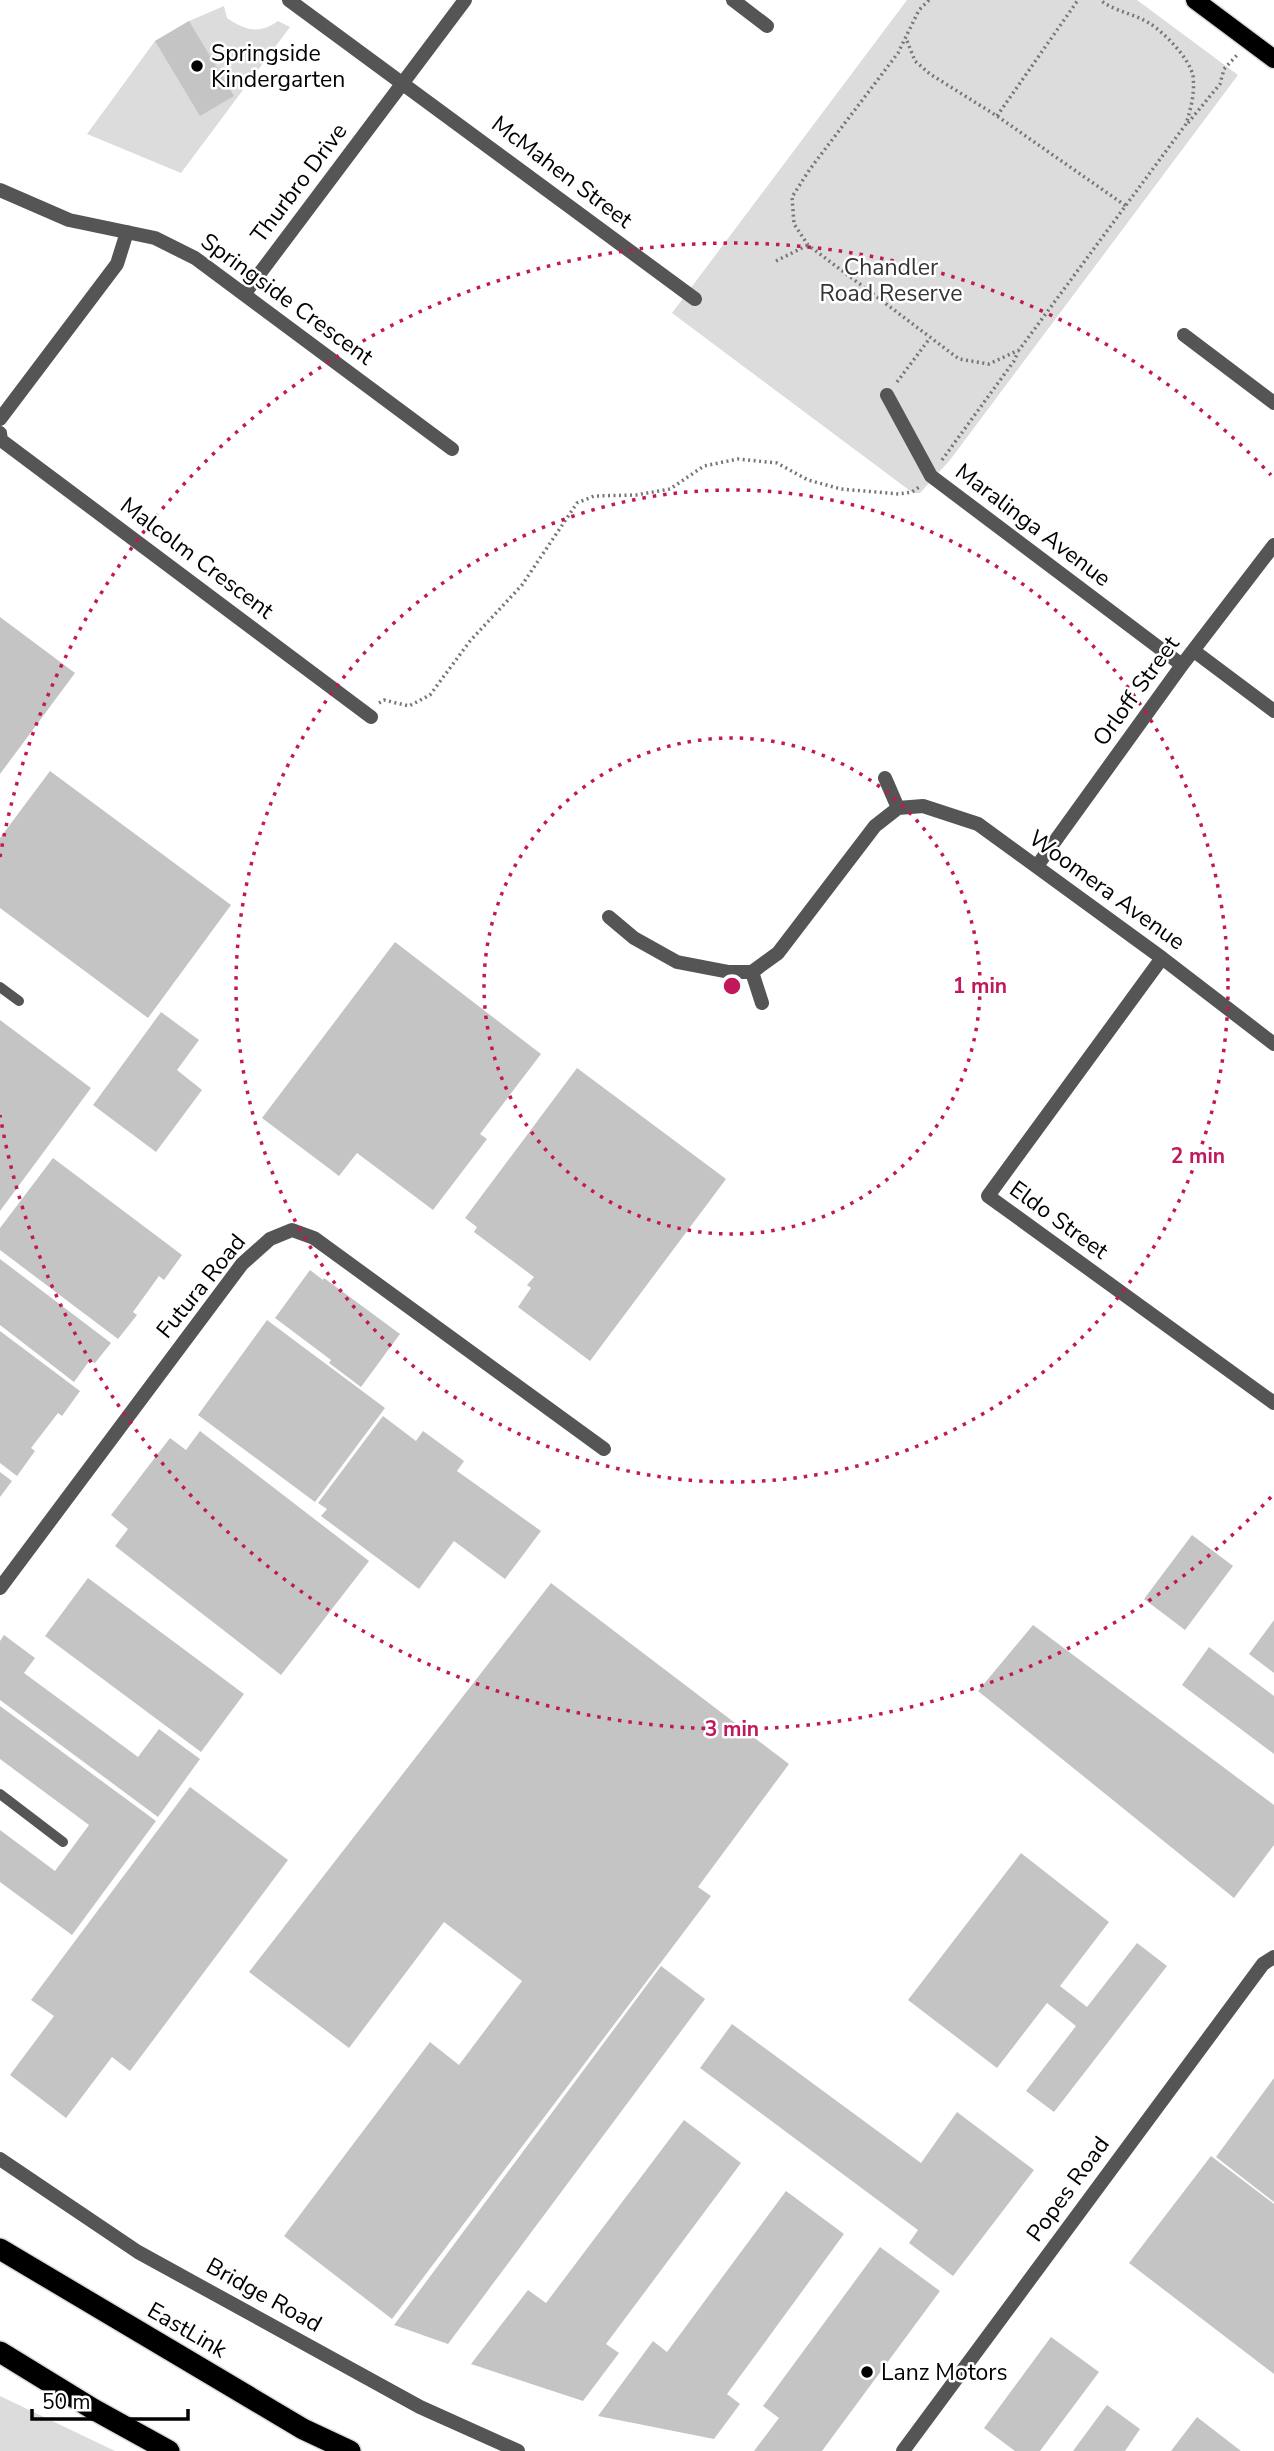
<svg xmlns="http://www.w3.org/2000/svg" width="1274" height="2451" font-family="'Nunito Sans',sans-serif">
	<rect width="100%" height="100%" fill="#fff"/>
	<!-- green -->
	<path fill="#dcdcdc" d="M907,0H1137L1238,75L950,460L920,493H913L672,313Z
		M224,6L227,18C245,30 259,35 278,21L290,27L181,173L87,134L155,41L189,21Z
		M0,2396L115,2451H0Z"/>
	<!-- building -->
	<path fill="#c4c4c4" d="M189,21L234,96L200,116L155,41Z
		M0,617L75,673L0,774Z
		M50,771L231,905L148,1018L0,908V838Z
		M395,942L541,1054L480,1134L487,1139L433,1210L357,1153L339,1176L262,1118Z
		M161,1012L199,1040L177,1070L202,1090L156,1152L93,1105Z
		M0,1020L91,1088L0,1211Z
		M577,1068L726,1179L590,1361L518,1307L531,1288L527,1285L534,1277L474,1232L477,1227L465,1218Z
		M53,1158L182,1255L164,1280L159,1276L133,1312L137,1315L118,1339L0,1250V1228Z
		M0,1259L111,1343L95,1363L90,1360L74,1382L0,1325Z
		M310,1270L323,1280L324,1278L400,1334L361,1387L329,1363L331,1360L275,1318Z
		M267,1320L385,1408L315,1502L198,1415Z
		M0,1331L80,1391L62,1416L58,1413L31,1448L35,1451L17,1476L0,1463Z
		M383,1416L416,1441L423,1431L464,1461L457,1471L541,1531L505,1579L454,1541L419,1589L321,1516L327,1509L318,1503Z
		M200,1431L369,1561L281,1675L115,1546L128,1529L111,1515L170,1438L186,1450Z
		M0,1472L12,1481L0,1497Z
		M1192,1535L1233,1566L1185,1630L1144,1599Z
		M88,1578L244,1694L201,1752L45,1636Z
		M551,1583L789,1764L698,1887L711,1896L392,2319L284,2236L430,2042L459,2065L522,1981L444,1922L349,2048L249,1972Z
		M1274,1620V1673L1249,1654Z
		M1033,1625L1274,1805V1845L1234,1898L978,1691Z
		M4,1635L35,1658L24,1673L138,1757L159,1729L200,1759L158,1817L0,1700V1641Z
		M1209,1647L1274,1696V1754L1182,1685Z
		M0,1706L156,1821L72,1935L0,1882V1830L55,1871L89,1825L0,1759Z
		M190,1787L288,1860L130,2071L112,2057L66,2118L10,2075L54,2016L31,2000Z
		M1021,1853L1109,1922L1060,1986L1087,2007L1137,1943L1167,1966L1054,2112L1026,2091L1076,2026L1047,2003L997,2068L908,2000Z
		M661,1966L705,1999L448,2344L394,2325Z
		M732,2024L921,2163L957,2112L1034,2170L953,2276L909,2243L918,2230L700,2068Z
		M1274,2078V2202L1216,2157Z
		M684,2120L741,2163L606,2344L619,2353L583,2401L471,2364L528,2290L546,2303Z
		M1211,2156L1274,2204V2374L1129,2263Z
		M786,2191L844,2234L727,2394L740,2404L714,2439L598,2416L653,2341L667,2352Z
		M880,2247L940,2291L822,2451H754L779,2418L763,2406Z
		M1051,2337L1099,2372L1040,2451H1015L984,2428Z
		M1107,2405L1140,2429L1125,2451H1073Z
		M1197,2417L1241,2451H1171Z"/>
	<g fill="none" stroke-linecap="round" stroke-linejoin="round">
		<defs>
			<path id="primary" d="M1195,0L1274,59"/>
			<path id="highway" d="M0,2249L303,2429L350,2451
				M0,2352L93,2409L169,2451"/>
		</defs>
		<!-- primary casing -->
		<use href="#primary" stroke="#dbdbdb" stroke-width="21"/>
		<!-- highway casing -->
		<use href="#highway" stroke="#dbdbdb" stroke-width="24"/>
		<!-- path -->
		<path stroke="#777" stroke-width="3.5" stroke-dasharray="2 3.5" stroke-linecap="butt" d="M929,0L919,10L898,53L810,169L792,197L794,224L808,245L959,359L989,364L1019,350L1186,124C1191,108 1195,93 1193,76C1190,59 1164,32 1149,23C1133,13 1118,13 1100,0
			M907,41L915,61L930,74L997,116L1126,206
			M997,116L1078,0
			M1188,123L1220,84L1224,69L1238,54
			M776,261L808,245
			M897,382L930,338
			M942,460L1014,361L1018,352
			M379,703L384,700L409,706L430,695L470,641L522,585L577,503L594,496L636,495L670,489L704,466L738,459L777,463L808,480L841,489L899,494L912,492L919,487"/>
		<!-- lane -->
		<path stroke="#555" stroke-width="10" d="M0,987L19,1001
			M0,1794L63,1842"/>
		<!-- street -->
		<path stroke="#555" stroke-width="14" d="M289,0L695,299
			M733,0L767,26
			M0,190L69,220L155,238L195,258L452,449
			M245,293L465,0
			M1184,335L1274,403
			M887,395L931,476L1182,665
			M0,419L117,264L127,232
			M0,433L1,440L371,717
			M1194,651L1274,711
			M885,778L898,808
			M1037,866L1182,665L1274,545
			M609,917L634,938L677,962L729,972H752L778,953L875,826L898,808L923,806L978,824L1162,958L1274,1044
			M1162,958L988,1196L1274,1403
			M752,972L762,1003
			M0,1588L242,1264L270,1239L292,1230L314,1238L604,1449
			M0,2159L138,2252L420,2407L518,2451
			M903,2451L1263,1964L1274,1957"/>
		<!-- primary -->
		<use href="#primary" stroke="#000" stroke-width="18"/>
		<!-- highway -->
		<use href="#highway" stroke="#000" stroke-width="21"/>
	</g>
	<!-- distance rings -->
	<g fill="none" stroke="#c2185b" stroke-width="3.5" stroke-dasharray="3.5 7">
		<circle cx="732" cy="986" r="248"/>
		<circle cx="732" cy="986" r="496"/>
		<path d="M1271 1497A743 743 0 0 1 0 1115M0 857A743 743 0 0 1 1271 475"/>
	</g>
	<!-- markers -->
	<g fill="#000" stroke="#fff" stroke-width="2.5">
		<circle cx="197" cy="66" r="7"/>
		<circle cx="867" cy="2372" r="7"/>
	</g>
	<g text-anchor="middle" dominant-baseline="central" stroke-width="5" stroke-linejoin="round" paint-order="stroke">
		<!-- poi labels -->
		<g font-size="23" fill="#000" stroke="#fff" text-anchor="start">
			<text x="211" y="53">Springside<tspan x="211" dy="26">Kindergarten</tspan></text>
			<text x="881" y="2372">Lanz Motors</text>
		</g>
		<!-- street labels -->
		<g font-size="23" fill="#000" stroke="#fff">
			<text transform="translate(562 172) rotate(37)">McMahen Street</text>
			<text transform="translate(299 183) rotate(-53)">Thurbro Drive</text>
			<text transform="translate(287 299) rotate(36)">Springside Crescent</text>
			<text transform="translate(1033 525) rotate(37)">Maralinga Avenue</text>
			<text transform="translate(197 558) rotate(37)">Malcolm Crescent</text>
			<text transform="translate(1136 691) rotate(-54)">Orloff Street</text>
			<text transform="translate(1107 890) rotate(36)">Woomera Avenue</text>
			<text transform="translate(1059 1220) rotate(36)">Eldo Street</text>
			<text transform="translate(201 1286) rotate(-51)">Futura Road</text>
			<text transform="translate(1068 2189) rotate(-54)">Popes Road</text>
			<text transform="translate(264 2295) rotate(29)">Bridge Road</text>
			<text transform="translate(187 2330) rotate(30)">EastLink</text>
		</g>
		<!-- park labels -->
		<g font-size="23" fill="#333" stroke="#fff">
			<text x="891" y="267">Chandler<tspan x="891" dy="26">Road Reserve</tspan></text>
		</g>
	</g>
	<circle cx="732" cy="986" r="10" fill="#c2185b" stroke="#fff" stroke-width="3.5"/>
	<g font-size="21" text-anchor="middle" font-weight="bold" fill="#c2185b" stroke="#fff" stroke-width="5" stroke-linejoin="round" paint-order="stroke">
		<text x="980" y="993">1 min</text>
		<text x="1198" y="1163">2 min</text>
		<text x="732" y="1736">3 min</text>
	</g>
	<!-- scale -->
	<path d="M32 2409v10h156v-10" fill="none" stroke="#000000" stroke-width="3.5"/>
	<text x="42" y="2409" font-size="21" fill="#000000" stroke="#ffffff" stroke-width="5" paint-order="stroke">50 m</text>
</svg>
